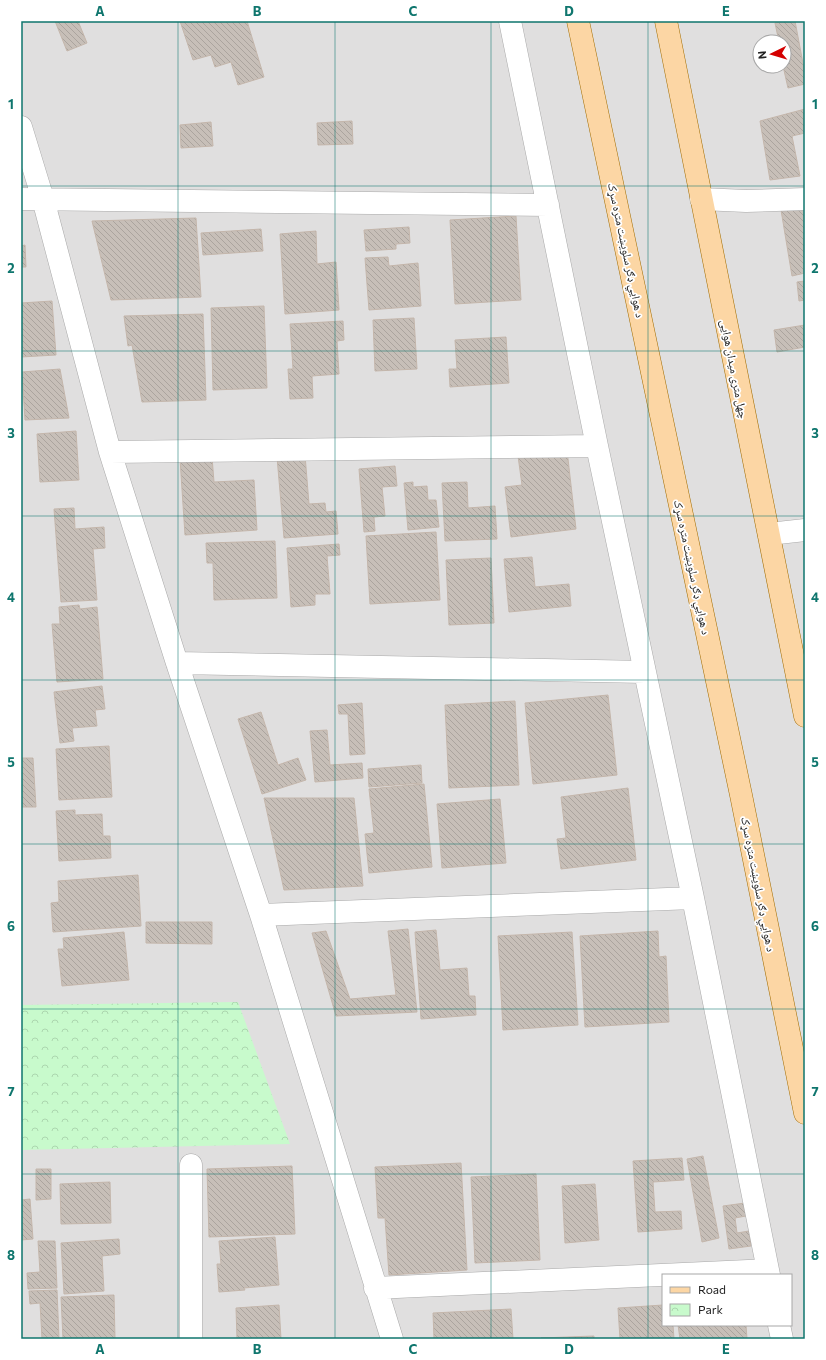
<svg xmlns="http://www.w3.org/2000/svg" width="826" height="1360" font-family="Commissioner,'Noto Naskh Arabic',sans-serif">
	<defs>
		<pattern id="park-crowns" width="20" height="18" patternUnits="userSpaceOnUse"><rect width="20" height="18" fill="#c8facc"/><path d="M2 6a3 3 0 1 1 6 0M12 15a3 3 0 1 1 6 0" fill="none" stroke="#acd6af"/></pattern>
		<pattern id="building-back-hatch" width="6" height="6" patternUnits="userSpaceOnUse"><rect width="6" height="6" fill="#c7bfb8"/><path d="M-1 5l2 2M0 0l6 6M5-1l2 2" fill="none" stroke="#aba49e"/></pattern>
	</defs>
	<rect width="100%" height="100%" fill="#f2efe9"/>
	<!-- residential -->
	<path fill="#e0dfdf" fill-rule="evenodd" d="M21,21H805V1339H21ZM760,42H784V66H760ZM663,1275H791V1325H663Z"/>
	<!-- park -->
	<path fill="url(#park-crowns)" d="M238,1002L290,1144L21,1150V1005Z"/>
	<!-- building -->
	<path fill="url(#building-back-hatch)" stroke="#c4b6ab" d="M55,21H78L87,43L67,51Z
		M180,21H247L264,77L238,85L231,62L215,67L211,55L193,60Z
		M785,21H795L805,74V84L788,88L783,66L784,42H779L775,23Z
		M805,109V133L792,136L800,176L770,180L760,121Z
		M352,121L353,144L318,145L317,123Z
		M211,122L213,146L181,148L180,125Z
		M805,207V273L792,276L781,210Z
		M516,216L521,300L455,304L450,220Z
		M196,218L201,297L111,300L92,221Z
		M409,227L410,243L396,244V249L366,251L364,230Z
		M261,229L263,251L203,255L201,233Z
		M316,231L317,264L336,262L339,310L285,314L280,234Z
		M25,245L26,267H21V246Z
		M388,257L389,266L418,263L421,306L369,310L365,258Z
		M805,281V300L799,301L797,282Z
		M52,301L56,355L21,357V303Z
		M264,306L267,388L213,390L211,308Z
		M203,314L206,400L142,402L132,345L128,346L124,316Z
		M414,318L417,369L375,371L373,320Z
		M343,321L344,340L337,341L339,374L312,376L313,398L290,399L288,369H293L290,324Z
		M805,325V347L777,352L774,330Z
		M506,337L509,383L450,387L449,369H457L455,340Z
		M60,369L69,418L25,420L22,372Z
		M76,431L79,480L40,482L37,434Z
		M567,450L576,529L511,537L505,487L522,485L518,456Z
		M305,455L309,504L325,503L326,512L336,511L338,534L284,538L277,457Z
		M212,457L214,482L254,480L257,530L185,535L180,459Z
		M395,466L397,486L382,487L385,516L374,517L375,531L364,532L359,469Z
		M413,482V487L427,486L428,500H436L439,527L408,530L404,483Z
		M467,482L468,508L495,506L497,539L445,541L442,483Z
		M74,508L75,529L104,527L105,548L93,549L97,600L61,602L54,509Z
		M436,532L440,600L370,604L366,536Z
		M275,541L277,598L214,600L213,563H207L206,543Z
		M339,544L340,555L327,556L330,594H315V605L291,607L287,548Z
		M532,557L535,587L569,584L571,606L509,612L504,559Z
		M491,558L494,623L449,625L446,560Z
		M79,605L80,609L97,607L103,679L57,682L52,624H60L59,607Z
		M102,686L105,709L95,710L97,726L72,728L74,741L60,743L54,692Z
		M608,695L617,775L533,784L525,703Z
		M515,701L519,785L449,788L445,705Z
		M362,703L365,754L350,755L348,714H339L338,705Z
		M261,712L278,765L298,758L306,780L262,794L238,719Z
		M327,730L330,765L362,763L363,778L315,782L310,731Z
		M109,746L112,797L59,800L56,749Z
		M21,758H33L36,807H21Z
		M421,765L422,783L369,787L368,769Z
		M424,784L432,867L369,873L365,834L374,833L369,789Z
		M628,788L636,860L561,869L557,839L566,838L561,797Z
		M264,798H354L363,886L284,890Z
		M500,799L506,863L442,868L437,804Z
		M75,810V815L102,814L103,836H110L111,858L59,861L56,811Z
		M138,875L141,926L53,932L51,903L59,902L58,881Z
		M146,922H212V944L146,943Z
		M408,929L417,1012L336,1016L312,933L326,931L350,999L396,995L388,931Z
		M436,930L440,970L467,968L469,996H475L476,1015L421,1019L415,932Z
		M658,931L659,957L666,956L669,1022L585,1027L580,936Z
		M124,932L129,980L62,986L58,949H64L63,938Z
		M572,932L578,1025L503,1030L498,936Z
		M703,1156L719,1238L702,1242L687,1159Z
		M682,1158L684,1180L653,1182L655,1212L681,1211L682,1229L638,1232L633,1161Z
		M461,1163L467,1270L389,1275L385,1218H378L375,1167Z
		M292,1166L295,1234L209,1237L207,1169Z
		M36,1169H51V1199L36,1200Z
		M536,1174L540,1260L475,1263L471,1177Z
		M110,1182L111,1223L61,1224L60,1184Z
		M595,1184L599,1240L565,1243L562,1186Z
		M30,1199L33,1239L21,1240V1200Z
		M745,1203L746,1216L735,1218L737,1233L749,1231L751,1246L729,1249L723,1206Z
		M275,1237L279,1285L244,1288L245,1290L219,1292L217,1264H221L219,1241Z
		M119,1239L120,1254L102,1256L104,1291L64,1294L61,1243Z
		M38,1241H55L57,1288L28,1289L27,1273L40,1272Z
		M57,1290L59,1339H42L40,1303L30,1304L29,1291Z
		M114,1295L115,1339H63L61,1297Z
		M279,1305L281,1339H237L236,1308Z
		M663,1305V1325H673L674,1339H620L618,1308Z
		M511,1309L513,1339H434L433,1313Z
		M678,1325H746L747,1339H680Z
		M594,1336V1339L541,1338Z"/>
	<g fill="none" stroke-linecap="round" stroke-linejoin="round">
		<defs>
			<path id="minor" d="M510,21L597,446L693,898L769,1275
				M21,127L43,199L110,452L177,663L261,915L392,1339
				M21,199L548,205
				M701,199L746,201L805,199
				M110,452L597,446
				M769,534L805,530
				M177,663L645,672
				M261,915L693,898
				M375,1288L768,1270
				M779,1325L782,1339
				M191,1339V1165"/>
			<path id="primary" d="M578,21L741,795L805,1113
				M666,21L805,716"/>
		</defs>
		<!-- minor casing -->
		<use href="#minor" stroke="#a9a9a9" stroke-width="23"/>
		<!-- primary casing -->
		<use href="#primary" stroke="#a06b00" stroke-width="23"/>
		<!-- minor -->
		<use href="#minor" stroke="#fff" stroke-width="22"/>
		<!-- primary -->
		<use href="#primary" stroke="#fcd6a4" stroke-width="22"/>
	</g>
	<!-- grid -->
	<path fill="none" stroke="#0f766e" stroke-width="1" stroke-opacity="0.55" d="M178,21V1339M335,21V1339M491,21V1339M648,21V1339M21,186H805M21,351H805M21,516H805M21,680H805M21,844H805M21,1009H805M21,1174H805"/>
	<g text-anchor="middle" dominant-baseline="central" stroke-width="3.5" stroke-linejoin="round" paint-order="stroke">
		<!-- street labels -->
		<g font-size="12" fill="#222" stroke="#fff">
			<text transform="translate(627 250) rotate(78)">د هوايي ډګر سلویښت متره سړک</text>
			<text transform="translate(735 369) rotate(79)">چهل متری میدان هوایی</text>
			<text transform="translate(693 567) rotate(78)">د هوايي ډګر سلویښت متره سړک</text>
			<text transform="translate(759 884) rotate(79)">د هوايي ډګر سلویښت متره سړک</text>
		</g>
	</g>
	<!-- border -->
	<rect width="826" height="1360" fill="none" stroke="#ffffff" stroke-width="44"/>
	<!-- legend -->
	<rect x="662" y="1274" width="130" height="52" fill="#ffffff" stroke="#a7a7a7"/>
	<rect x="670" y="1287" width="20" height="6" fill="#fcd6a4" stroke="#a7a7a7"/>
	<text x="698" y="1294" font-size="12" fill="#222222">Road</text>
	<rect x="670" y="1304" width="20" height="12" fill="url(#park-crowns)" stroke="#a7a7a7"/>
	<text x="698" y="1314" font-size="12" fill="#222222">Park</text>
	<!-- north arrow -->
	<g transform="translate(772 54) rotate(265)"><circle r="19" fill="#ffffff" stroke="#a7a7a7"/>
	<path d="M0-3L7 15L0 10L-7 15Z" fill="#d40000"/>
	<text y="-6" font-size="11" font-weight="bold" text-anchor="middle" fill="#222222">N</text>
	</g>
	<rect x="22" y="22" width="782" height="1316" fill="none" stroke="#0f766e" stroke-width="1.5"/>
	<g font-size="13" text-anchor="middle" font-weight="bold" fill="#0f766e">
		<text x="100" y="16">A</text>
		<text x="257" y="16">B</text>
		<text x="413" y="16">C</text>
		<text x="569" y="16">D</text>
		<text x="726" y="16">E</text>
		<text x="11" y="109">1</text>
		<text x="815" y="109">1</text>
		<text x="11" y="273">2</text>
		<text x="815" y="273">2</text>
		<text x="11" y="438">3</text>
		<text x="815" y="438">3</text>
		<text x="11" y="602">4</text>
		<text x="815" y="602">4</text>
		<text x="11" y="767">5</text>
		<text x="815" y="767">5</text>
		<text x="11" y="931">6</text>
		<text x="815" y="931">6</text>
		<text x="11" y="1096">7</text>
		<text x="815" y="1096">7</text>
		<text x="11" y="1260">8</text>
		<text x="815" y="1260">8</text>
		<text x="100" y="1354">A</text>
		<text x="257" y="1354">B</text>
		<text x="413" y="1354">C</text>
		<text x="569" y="1354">D</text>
		<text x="726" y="1354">E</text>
	</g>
</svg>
